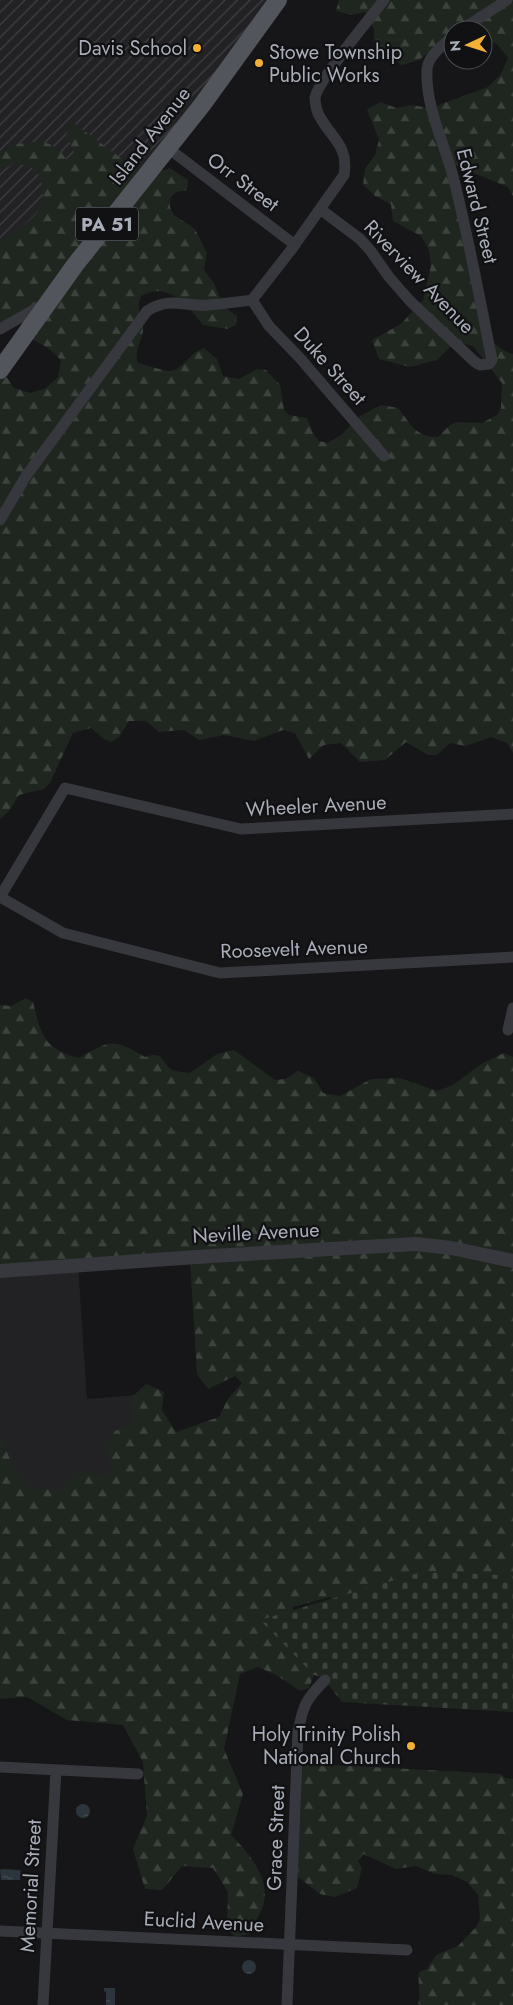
<svg xmlns="http://www.w3.org/2000/svg" width="513" height="2005" font-family="Jost,sans-serif">
	<defs>
		<pattern id="industrial-furrows" width="10" height="10" patternUnits="userSpaceOnUse" patternTransform="scale(1.25)"><rect width="10" height="10" fill="#222225"/><path d="M-1 1l2-2M0 10L10 0M9 11l2-2" fill="none" stroke="#3f3f43"/></pattern>
		<pattern id="forest-firs" width="22" height="20" patternUnits="userSpaceOnUse" patternTransform="scale(1.25)"><rect width="22" height="20" fill="#1e261f"/><path d="M5 1l3.5 6h-7zM16 11l3.5 6h-7z" fill="#3c433d"/></pattern>
		<pattern id="cemetery-stones" width="16" height="16" patternUnits="userSpaceOnUse" patternTransform="scale(1.25)"><rect width="16" height="16" fill="#1e261f"/><path d="M2 7V4a2 2 0 0 1 4 0v3zM10 15v-3a2 2 0 0 1 4 0v3z" fill="#3c433d"/></pattern>
		<pattern id="water-ripples" width="26" height="14" patternUnits="userSpaceOnUse" patternTransform="scale(1.25)"><rect width="26" height="14" fill="#2c353c"/><path d="M2 4q2-2 4 0t4 0M15 11q2-2 4 0t4 0" fill="none" stroke="#485056"/></pattern>
	</defs>
	<rect width="100%" height="100%" fill="#161618"/>
	<!-- built -->
	<path fill="#222225" d="M78,1265L87,1399L140,1395L149,1528L0,1493V1271Z"/>
	<!-- industrial -->
	<path fill="url(#industrial-furrows)" d="M0,0H278L202,105L0,329Z"/>
	<!-- forest -->
	<path fill="url(#forest-firs)" d="M339,0H513V196L508,187L454,165L436,106L488,87L501,74L508,58L497,44L483,39V30H453V37L447,38L419,60L402,65L374,45V29L365,12L351,15L336,11Z
		M381,102L396,108L412,105L428,108L458,210L482,333C493,341 500,351 513,354V753L507,743L491,737L466,746L450,743L437,755H428L406,742L385,760L360,762L341,743L324,745L309,759L295,733L283,730L254,741L225,735L199,740L184,730L159,732L146,721H129L119,737L111,742L104,739L91,728L73,733L50,783L44,789L19,795L9,811L0,819V378L4,373L14,388L30,393L46,388L58,377L61,360L48,348L28,337L155,173L170,168L188,180L187,190L176,192L170,198V207L174,215L195,229L207,253L204,270L214,283L223,306L237,316L236,325L228,329L203,325C192,311 177,291 156,291C152,291 146,294 141,296C135,309 142,314 143,327C144,341 133,347 138,363C148,365 159,370 169,371C181,372 190,352 204,348L217,359L223,376L239,379L257,369L266,370L280,385L284,410L289,415L307,418L314,435L319,441L328,443L341,435L360,416L381,405L398,408C411,424 415,437 438,437L450,425L457,422L482,423L497,415L501,408L502,383L473,346L455,342L437,360L410,367L379,359L372,340L401,324L423,300L431,266L429,250L421,236L393,221L391,204L375,196L363,185L365,169L375,155L379,140L367,109Z
		M71,121L142,174L43,300L0,326V241C10,234 23,227 32,218C46,206 47,180 33,169C28,165 19,164 14,163L0,172V151C17,143 44,135 60,151C63,154 65,158 68,161L74,152L66,135Z
		M26,998L33,1002C41,1034 43,1049 79,1058C111,1040 113,1038 145,1057C165,1050 160,1063 173,1070C177,1072 185,1072 190,1073L217,1054L234,1050L275,1080L285,1079L298,1071L314,1078L323,1093L340,1096L371,1079L400,1078L437,1091L453,1085L481,1064L504,1053L513,1057V1259L417,1241L0,1270V1005L11,1006Z
		M416,1247L513,1263V1582L341,1613L330,1597L293,1607V1624L286,1641L314,1675L309,1688L300,1691L276,1675L258,1667L240,1674L224,1749L243,1794L231,1835C249,1853 271,1879 263,1906C260,1915 253,1925 249,1934L235,1937L227,1928L228,1892L213,1868L182,1866L162,1890L145,1889L133,1849L147,1816L143,1762L123,1725L67,1720L27,1697L0,1699V1436H2L13,1469L33,1489L59,1490L82,1470L97,1476L112,1472L106,1445L115,1431L135,1423L131,1398L146,1384L164,1392L162,1410L176,1432L219,1417L228,1399L242,1383L235,1376L208,1389L197,1374L190,1259Z
		M298,1763L501,1774L505,1778L513,1779V2005H420L418,2003C422,1992 417,1983 419,1972L427,1969L436,1955L458,1946L476,1927L480,1919L478,1895L467,1882L452,1875L435,1874L416,1866L396,1869L363,1854L358,1861L362,1868L357,1888L335,1897L320,1894L294,1874Z"/>
	<!-- cemetery -->
	<path fill="url(#cemetery-stones)" d="M425,1571L513,1576V1712L342,1702L323,1678L314,1675L260,1620Z"/>
	<!-- water -->
	<path fill="url(#water-ripples)" d="M76 1811a7 7 0 1 1 14 0a7 7 0 1 1-14 0Z
		M2,1869L19,1870L21,1871L20,1880H1L0,1870Z
		M242 1967a7 7 0 1 1 14 0a7 7 0 1 1-14 0Z
		M104,1988H115V2005H106V1992L104,1991Z"/>
	<g fill="none" stroke-linecap="round" stroke-linejoin="round">
		<!-- minor -->
		<path stroke="#37383d" stroke-width="11" d="M461,30L507,0
			M168,148L295,245
			M320,209L360,239L370,250L389,277L410,301L475,362L480,365L489,364L492,360C480,300 469,240 454,180C445,144 425,107 427,69C428,56 444,44 453,37
			M252,300L291,250L344,175C349,146 332,139 320,117C317,113 315,103 315,98C317,81 371,17 384,0
			M252,300L269,326L299,357L384,456
			M0,329L44,304
			M0,520L26,476L147,311C171,296 184,307 208,305C223,304 237,302 252,300
			M513,814L241,829L65,788L0,897L63,933L220,973L513,957
			M508,1030L513,1008
			M0,1767L138,1774
			M0,1931L407,1950
			M43,2005L56,1770
			M287,2005L298,1732C303,1705 306,1699 325,1680"/>
		<!-- tertiary -->
		<path stroke="#37383d" stroke-width="14" d="M0,1271L196,1257L416,1244L451,1248L513,1261"/>
		<!-- primary -->
		<path stroke="#53555c" stroke-width="18" d="M0,370L75,265L202,105L278,0"/>
	</g>
	<!-- markers -->
	<g fill="#f2b134" stroke="#111113" stroke-width="2">
		<circle cx="197" cy="48" r="5"/>
		<circle cx="259" cy="63" r="5"/>
		<circle cx="411" cy="1746" r="5"/>
	</g>
	<g text-anchor="middle" dominant-baseline="central" stroke-width="4.5" stroke-linejoin="round" paint-order="stroke">
		<!-- shield labels -->
		<rect fill="#111113" stroke="#7b7e86" stroke-width="1" x="76" y="207.5" width="62" height="33" rx="4"/>
		<g font-size="19" font-weight="bold" fill="#a8adb8">
			<text x="107" y="224">PA 51</text>
		</g>
		<!-- poi labels -->
		<g font-size="20" fill="#a8adb8" stroke="#111113" text-anchor="end">
			<text x="187" y="48">Davis School</text>
			<text x="269" y="52" text-anchor="start">Stowe Township<tspan x="269" dy="23">Public Works</tspan></text>
			<text x="401" y="1734">Holy Trinity Polish<tspan x="401" dy="23">National Church</tspan></text>
		</g>
		<!-- street labels -->
		<g font-size="20" fill="#a8adb8" stroke="#111113">
			<text transform="translate(150 136) rotate(-52)">Island Avenue</text>
			<text transform="translate(243 182) rotate(37)">Orr Street</text>
			<text transform="translate(477 206) rotate(76)">Edward Street</text>
			<text transform="translate(419 277) rotate(46)">Riverview Avenue</text>
			<text transform="translate(330 366) rotate(48)">Duke Street</text>
			<text transform="translate(316 806) rotate(-3)">Wheeler Avenue</text>
			<text transform="translate(294 949) rotate(-2)">Roosevelt Avenue</text>
			<text transform="translate(256 1233) rotate(-3)">Neville Avenue</text>
			<text transform="translate(276 1838) rotate(-88)">Grace Street</text>
			<text transform="translate(31 1886) rotate(-87)">Memorial Street</text>
			<text transform="translate(204 1922) rotate(3)">Euclid Avenue</text>
		</g>
	</g>
	<!-- north arrow -->
	<g transform="translate(468 45) rotate(266)"><circle r="24" fill="#111113" stroke="#4d4f55"/>
	<path d="M0-4L9 19L0 12L-9 19Z" fill="#f2b134"/>
	<text y="-8" font-size="14" font-weight="bold" text-anchor="middle" fill="#a8adb8">N</text>
	</g>
</svg>
